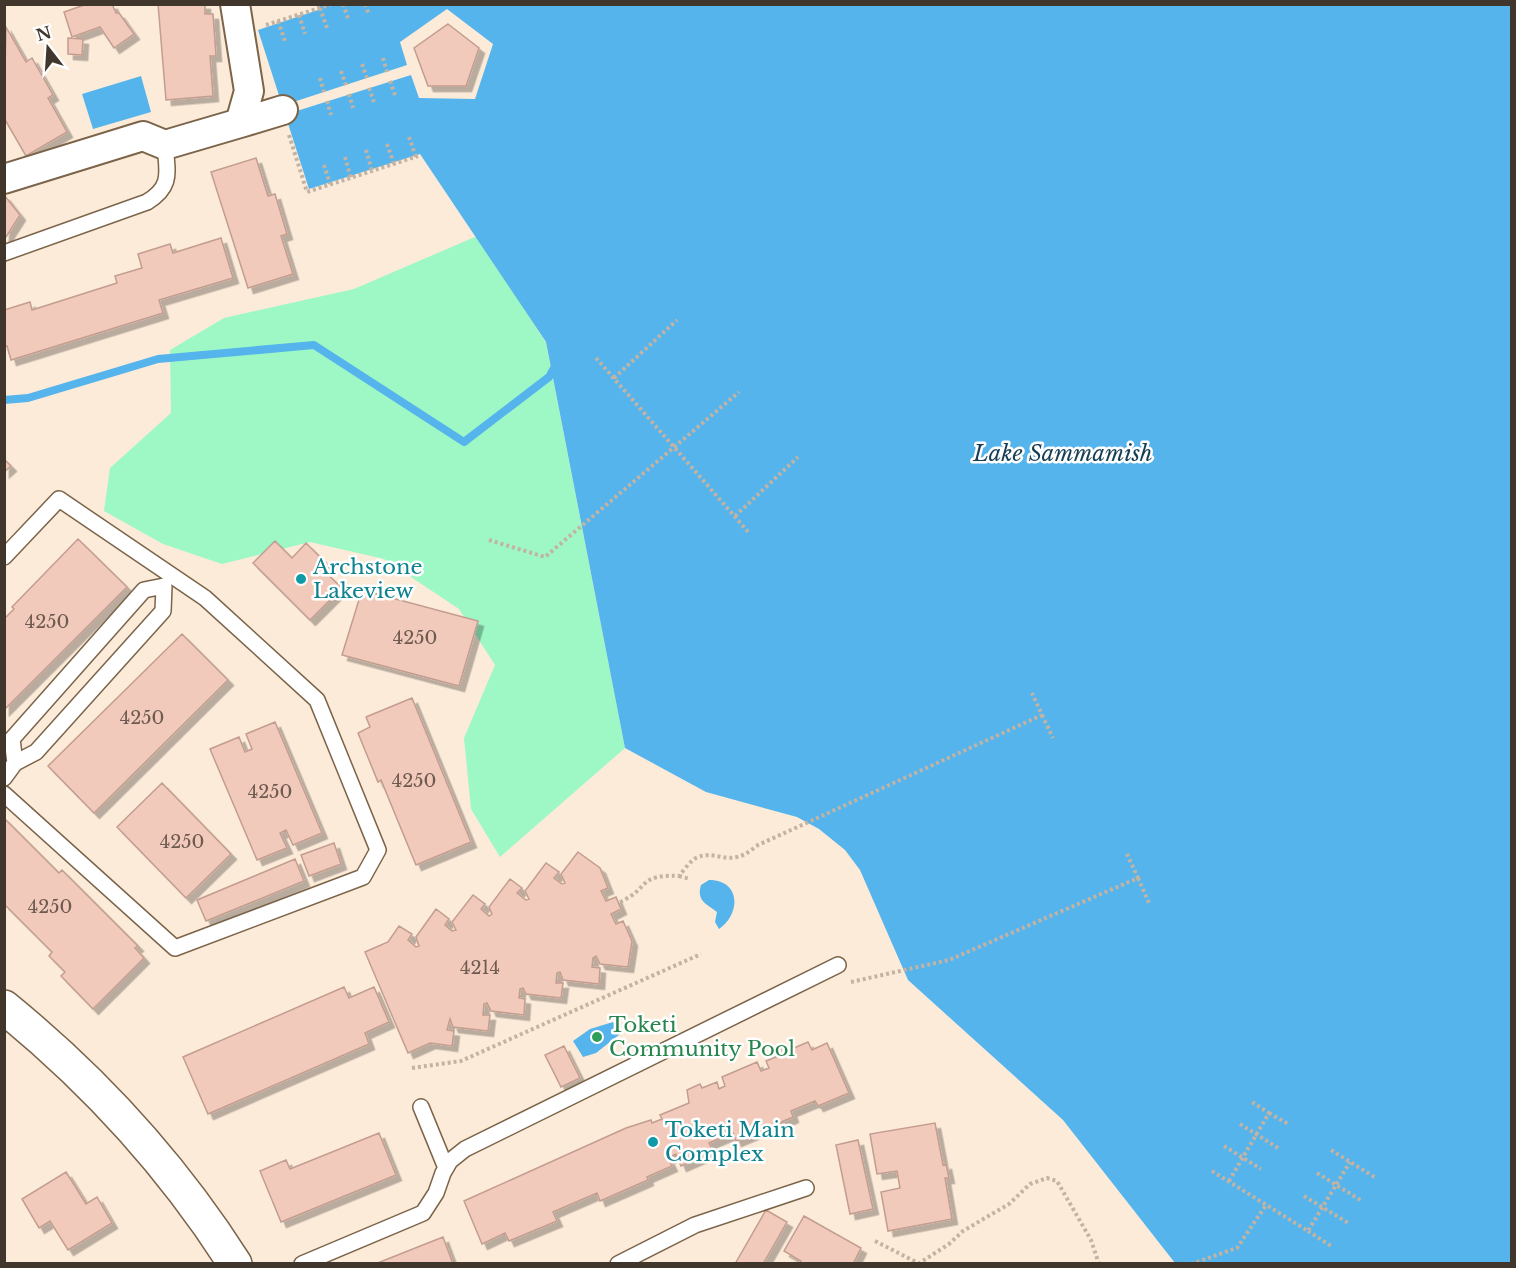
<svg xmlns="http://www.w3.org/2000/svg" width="1516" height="1268" font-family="'Libre Baskerville',serif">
	<defs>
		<filter id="shadow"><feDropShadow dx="5.5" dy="5.5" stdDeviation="0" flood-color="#0004"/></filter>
	</defs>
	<rect width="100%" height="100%" fill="#fcebd9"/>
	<!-- green -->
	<path fill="#9df8c6" d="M477,236L546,343L625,748L500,857L471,809L464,738L495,665L459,609L384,559L310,542L222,564L163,544L104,511L110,468L171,413L170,350L224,318L354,289Z"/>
	<!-- water -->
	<path fill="#56b4ec" d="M317,4L1511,5V1263H1175L1063,1120L908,980L860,870L845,850L819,829L797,817L706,792L625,748L546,342L420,154L309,189L258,30L318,10Z
		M141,76L151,112L93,129L82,94Z
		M709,880C741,880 741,914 719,929L715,922L717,912C707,904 696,901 701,885Z
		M613,1022L620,1034L596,1053L583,1057L573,1041L590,1029Z"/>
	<!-- pier -->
	<path fill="#fcebd9" d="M447,9L493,44L475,99L419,98L411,75L284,115L281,106L407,65L400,42Z"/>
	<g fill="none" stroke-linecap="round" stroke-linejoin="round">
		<!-- stream -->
		<path stroke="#56b4ec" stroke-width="8" d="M4,400L28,398L158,359L314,345L464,442L549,377L557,363"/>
	</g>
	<!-- building -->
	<path fill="#f2cabc" stroke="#c39d8f" stroke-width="1.5" filter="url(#shadow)" d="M87,4H112L116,13H119L134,34L114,48L100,27L72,37L64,12Z
		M158,4H205V14H213L216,56H210L213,96L166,100Z
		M448,24L479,48L466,86H428L414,48Z
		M6,27L26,62L32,58L53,95L48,98L67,132L26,156L4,118Z
		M68,38L83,39L82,55L68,54Z
		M256,158L268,196L275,194L287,234L281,236L293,274L248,288L211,172Z
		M5,196L20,215L6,237H4Z
		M221,238L233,278L159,300L163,313L11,360L7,346L4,347V310L30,302L32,310L117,283L115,276L142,268L138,254L170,244L173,253Z
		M4,459L11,466L4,472Z
		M78,539L127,587L4,710V619L14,609L12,607Z
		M275,541L292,558L306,543L329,566L324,571L342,588L310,620L253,563Z
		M362,590L478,621L459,686L342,655Z
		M182,634L228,680L94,813L48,766Z
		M412,698L471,842L416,865L381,780L378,782L358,733L370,727L366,717Z
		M275,722L322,833L293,845L286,830L280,833L287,848L257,860L210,749L239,737L245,752L252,749L246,734Z
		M162,783L231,854L186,898L117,827Z
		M4,818L59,873L62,870L138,946L135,948L144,958L93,1009L61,976L65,972L49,956L52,952L4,904Z
		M334,843L341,864L309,876L301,855Z
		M578,852L600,868L608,888L601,891L606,901L616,897L621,909L611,914L616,924L623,921L632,941L628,967L600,964L596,956L593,958L592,967L600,968L599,984L563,980L560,972L557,973L556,983H563L561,998L526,994L523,988L520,989L519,998L525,999L524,1015L491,1011L487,1003L484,1004L483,1015H490L488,1031L453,1027L450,1019L447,1030L454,1031L452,1046L430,1043L408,1053L365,952L388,942L399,926L412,934L408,940L416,947L419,946L416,937L436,909L449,919L445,925L452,931L456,930L452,922L473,895L485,904L481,909L489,916L492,914L489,907L510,879L522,888L517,893L526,900L529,899L525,891L546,863L559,872L554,878L562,884L565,883L561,874Z
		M295,859L304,881L206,921L197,900Z
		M344,987L349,998L374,987L389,1022L365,1033L369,1044L208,1114L183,1057Z
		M808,1042L812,1050L827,1043L849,1093L818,1106L815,1101L791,1111L793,1117L736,1141L733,1133L709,1143L713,1152L681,1166L676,1154L668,1158L672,1166L647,1177L648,1180L600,1201L597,1193L553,1212L557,1221L509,1241L505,1233L482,1244L464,1201L626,1128L651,1120L652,1123L662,1119L660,1115L689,1103L687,1090L700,1084L702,1088L717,1082L719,1089L725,1086L722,1077L757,1062L761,1071L769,1068L766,1061L778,1056L776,1051L792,1044L794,1048Z
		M564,1046L580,1078L561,1087L545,1055Z
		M935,1123L943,1165L946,1164L949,1178H945L952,1219L888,1231L881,1192L900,1188L897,1171L877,1174L870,1134Z
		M379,1133L396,1175L281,1222L260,1171L286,1160L290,1169Z
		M858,1140L873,1209L850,1214L836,1145Z
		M66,1172L86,1204L97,1197L112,1223L68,1250L50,1221L39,1228L22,1199Z
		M766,1210L787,1222L763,1264H735Z
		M804,1216L861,1248L853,1264H800L801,1261L784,1251Z
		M443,1237L453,1264H375Z"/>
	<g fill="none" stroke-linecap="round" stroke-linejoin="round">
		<defs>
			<path id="lane" d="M4,253L147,202C173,186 167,172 165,145
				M4,557L59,499L205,598L317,700L378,850L363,877L175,948L4,794
				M4,778L15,763L36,752L163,611L164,586L144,590L12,739L15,763
				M421,1107L446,1168
				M302,1264L423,1213L436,1193L443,1173L450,1161L465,1149L838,965
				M618,1264L695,1225L806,1188"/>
			<path id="street" d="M240,123L283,110
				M4,179L143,136L165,145L240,123L249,91L235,4"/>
			<path id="secondary" d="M4,1007C95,1081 172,1165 235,1264"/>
		</defs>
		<!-- lane casing -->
		<use href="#lane" stroke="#7b6449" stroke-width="18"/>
		<!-- street casing -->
		<use href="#street" stroke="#7b6449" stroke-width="32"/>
		<!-- secondary casing -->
		<use href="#secondary" stroke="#7b6449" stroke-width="36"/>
		<!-- path -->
		<path stroke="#c2b3a3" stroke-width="4" stroke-dasharray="3 3" stroke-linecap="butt" d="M343,4L349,21
			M365,4L369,15
			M320,8L327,28
			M299,15L305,34
			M278,21L285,41
			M266,25L332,4
			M383,58L387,72
			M362,64L367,78
			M341,71L346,85
			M320,78L324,92
			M390,81L395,95
			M369,88L374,102
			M349,94L353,108
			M327,101L331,115
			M289,135L307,192L418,156
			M409,137L416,157
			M387,144L394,164
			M366,150L372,171
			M345,157L351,178
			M324,165L330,184
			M596,358L750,534
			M614,378L677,320
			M735,516L798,457
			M489,540L545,557L739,392
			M1042,715L1053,738
			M679,876L690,879
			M1138,878L1149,903
			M620,902C651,888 637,874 679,876C684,870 690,861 696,858C717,848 730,870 756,846L1042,715L1032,693
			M851,982L949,960L1138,878L1126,852
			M412,1068L461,1061L701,954
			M1269,1113L1290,1125
			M1240,1124L1278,1148
			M1224,1146L1261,1169
			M1331,1150L1376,1178
			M1212,1171L1308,1231L1350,1162
			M1317,1173L1362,1201
			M1229,1181L1269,1113L1252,1102
			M1304,1196L1350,1224
			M1308,1231L1331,1246
			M875,1241L918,1263
			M918,1264L949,1244L963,1231L1009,1204L1030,1184L1047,1178L1057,1181L1091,1240L1099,1264
			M1191,1264L1237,1248L1266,1205"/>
		<!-- lane -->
		<use href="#lane" stroke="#fff" stroke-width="15"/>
		<!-- street -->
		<use href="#street" stroke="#fff" stroke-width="28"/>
		<!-- secondary -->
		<use href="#secondary" stroke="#fff" stroke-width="33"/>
	</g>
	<!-- markers -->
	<g fill="#0f9aa8" stroke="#fff" stroke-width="2">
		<circle cx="301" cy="579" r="6"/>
		<circle cx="653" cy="1142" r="6"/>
	</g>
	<circle fill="#2e9e5b" stroke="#fff" stroke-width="2" cx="597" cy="1037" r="6"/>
	<g text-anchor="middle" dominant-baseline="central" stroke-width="5" stroke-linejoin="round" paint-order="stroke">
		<!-- number labels -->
		<g font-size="18" fill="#6d5b4f">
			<text x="47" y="622">4250</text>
			<text x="415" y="638">4250</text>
			<text x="142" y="718">4250</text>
			<text x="414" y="781">4250</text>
			<text x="270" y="792">4250</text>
			<text x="182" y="842">4250</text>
			<text x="50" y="907">4250</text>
			<text x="480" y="968">4214</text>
		</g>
		<!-- culture labels -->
		<g font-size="21" fill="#0d838f" stroke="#fff" text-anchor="start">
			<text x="313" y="567">Archstone<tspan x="313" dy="24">Lakeview</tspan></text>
			<text x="665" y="1130">Toketi Main<tspan x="665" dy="24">Complex</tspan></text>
		</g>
		<!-- leisure labels -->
		<g font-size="21" fill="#27864d" stroke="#fff" text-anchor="start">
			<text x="609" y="1025">Toketi<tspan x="609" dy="24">Community Pool</tspan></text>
		</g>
		<!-- water labels -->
		<g font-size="22" font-style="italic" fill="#163e55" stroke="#fff">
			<text x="1063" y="453">Lake Sammamish</text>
		</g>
	</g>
	<!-- border -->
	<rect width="1516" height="1268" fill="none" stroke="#41362b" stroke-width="12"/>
	<!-- north arrow -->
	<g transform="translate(48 48) rotate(343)" stroke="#ffffff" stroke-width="4.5" paint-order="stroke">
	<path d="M0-4.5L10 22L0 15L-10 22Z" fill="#41362b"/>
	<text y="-9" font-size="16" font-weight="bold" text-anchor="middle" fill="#41362b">N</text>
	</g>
</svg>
